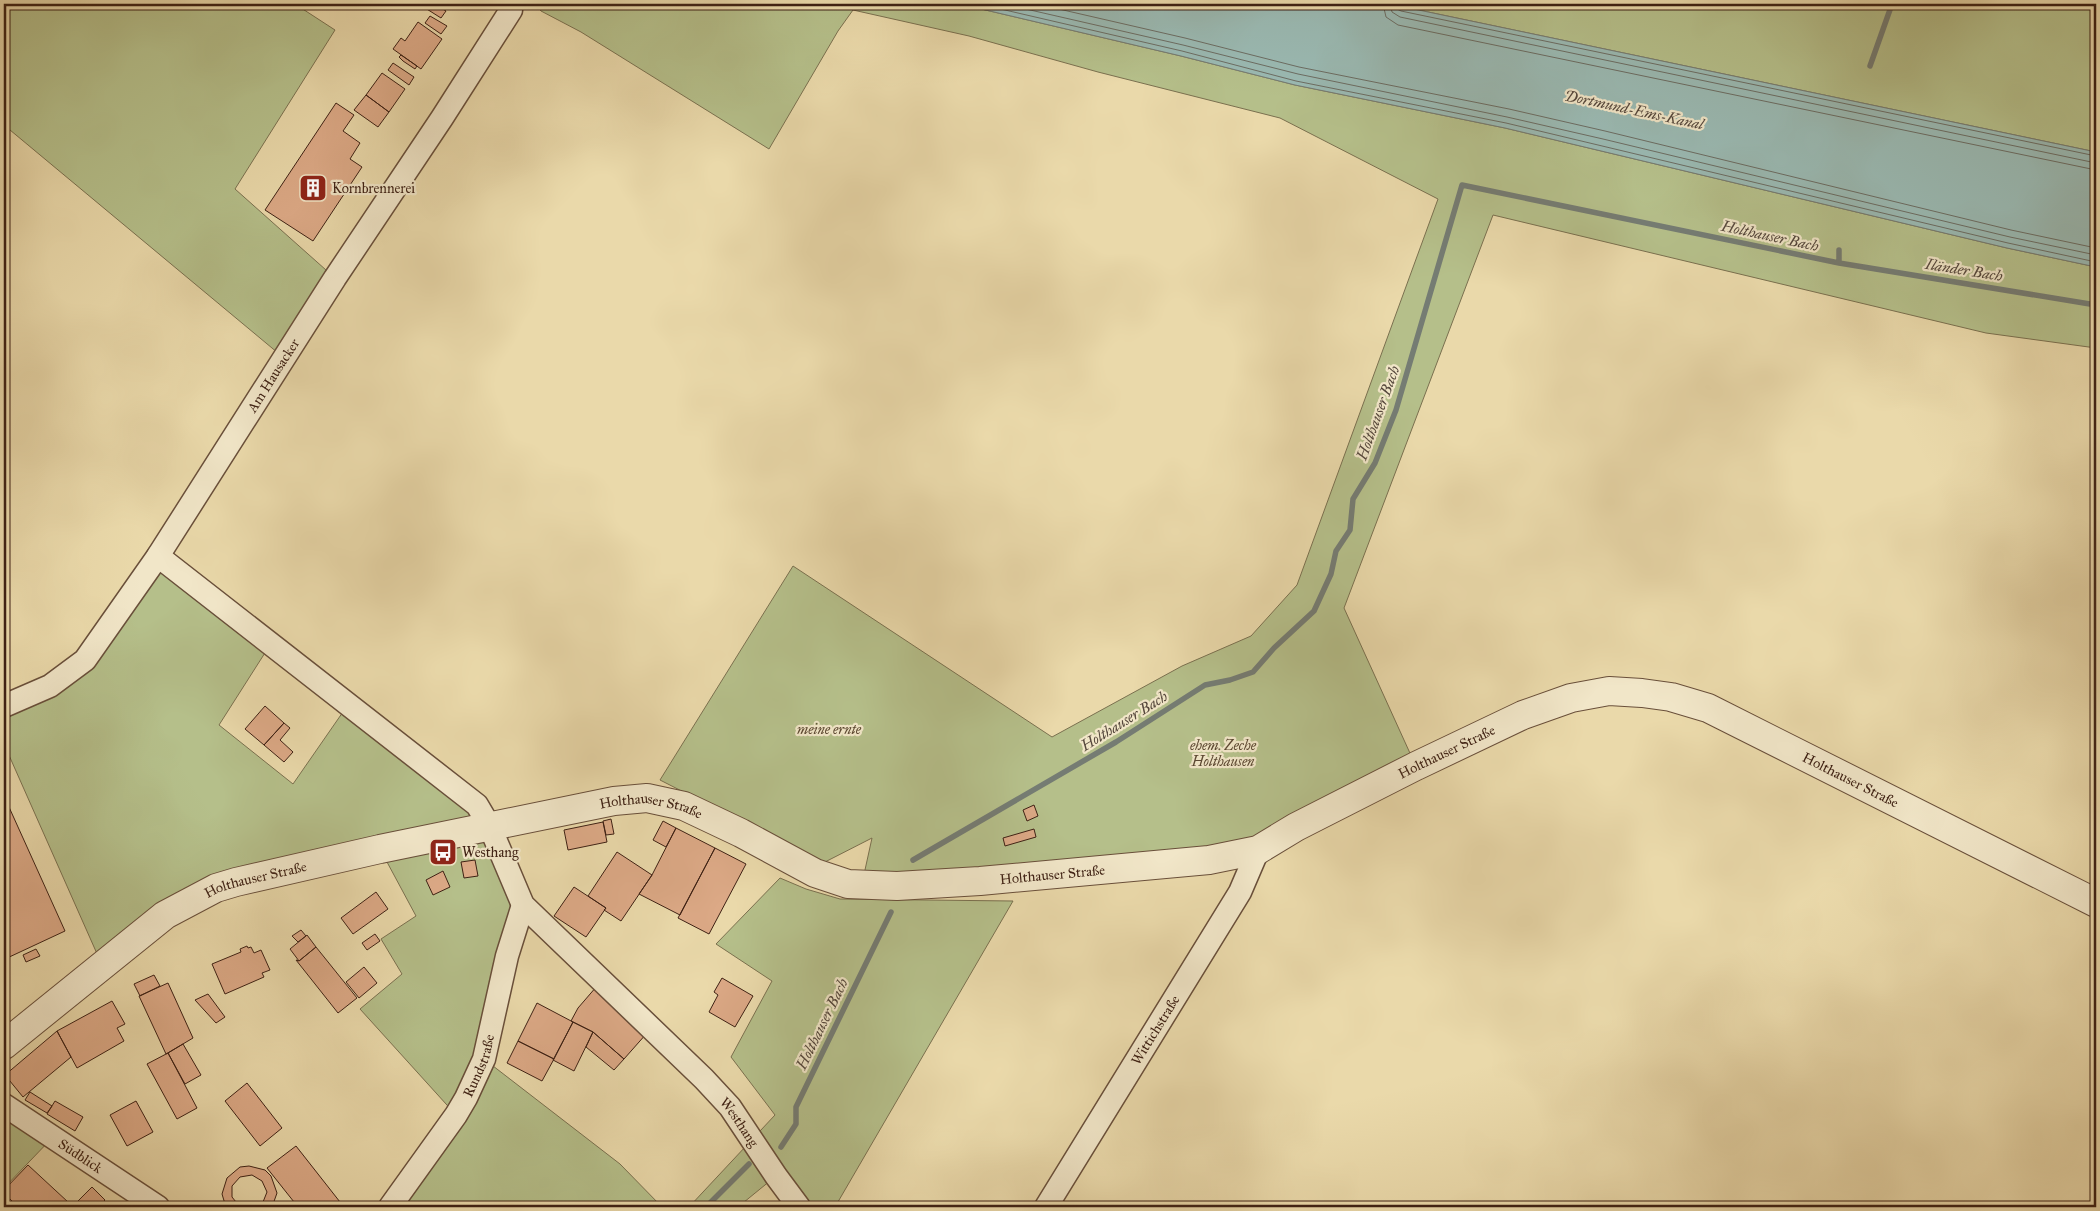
<svg xmlns="http://www.w3.org/2000/svg" width="2100" height="1211" font-family="'IM FELL Great Primer',serif">
	<rect width="100%" height="100%" fill="#ead9aa"/>
	<filter id="stains"><feTurbulence type="fractalNoise" baseFrequency=".004" numOctaves="4"/><feColorMatrix values="0 0 0 0 .2 0 0 0 0 .09 0 0 0 0 .02 0 0 0 .5 -.17"/></filter>
	<radialGradient id="worn" r=".72"><stop offset=".6" stop-color="#630" stop-opacity="0"/><stop offset="1" stop-color="#630" stop-opacity=".3"/></radialGradient>
	<!-- green -->
	<path fill="#b5bf8a" stroke="#7a704f" d="M4,4H295L335,30L235,189L335,278L284,358L4,125Z
		M535,4H960L1181,56L1295,85L1505,128L2007,248L2096,267V348L1986,333L1493,215L1344,608L1414,762L1254,845L863,879L872,838L823,863L660,780L793,566L1052,737L1182,666L1251,636L1297,585L1438,199L1280,118L1098,72L969,36L853,10L838,31L769,149L581,32L541,11Z
		M1390,4H2096V152Z
		M158,556L270,645L219,725L293,784L345,709L477,805L523,905L484,1059L620,1164L662,1207H390L456,1115L360,1009L402,974L381,939L416,916L380,849L216,888L102,965L4,744V706L50,686Z
		M780,878L806,889L840,899L1013,901L835,1207H805L776,1176L738,1207H689L775,1115L731,1057L772,981L716,944Z
		M4,1105L53,1137L4,1188Z"/>
	<!-- water -->
	<path fill="#9ab9b2" stroke="#757c73" d="M960,4H1390L2096,152V267L2007,248L1505,128L1295,85L1181,56Z"/>
	<g fill="none" stroke-linecap="round" stroke-linejoin="round">
		<!-- shore -->
		<path stroke="#6c6d63" stroke-width="1" d="M979,4L1182,51L1296,81L1506,123L2008,243L2096,262
			M1004,4L1183,45L1298,74L1507,117L1603,139L2010,237L2096,255
			M1037,4L1185,38L1299,67L1509,109L1605,131L2011,230L2096,248
			M1383,4L1386,17L1398,25L2096,170
			M1390,4L1392,12L1400,17L2096,163
			M1396,4L1397,9L1401,11L2096,156"/>
		<!-- stream -->
		<path stroke="#757c73" stroke-width="5.5" d="M1870,66L1892,4
			M1839,250V263L2096,305
			M913,860L1116,742L1205,685L1230,680L1253,672L1274,648L1314,611L1331,574L1336,551L1350,530L1353,499L1375,463L1396,410L1462,185L1839,263
			M781,1147L796,1124V1107L891,912
			M706,1207L749,1164"/>
	</g>
	<!-- building -->
	<path fill="#dca986" stroke="#3e2114" d="M424,4H434L446,11L441,18L422,6Z
		M445,4H460L459,9L445,6Z
		M430,16L447,26L441,34L425,23Z
		M418,22L442,39L421,69L393,49L401,38L405,41Z
		M401,55L417,66L415,69L403,61L399,57Z
		M393,63L414,77L409,85L388,70Z
		M382,73L405,89L389,112L366,95Z
		M366,95L389,112L378,127L354,110Z
		M336,103L354,115L343,131L360,143L350,159L362,167L313,241L265,210Z
		M265,706L284,723L264,745L245,729Z
		M284,723L290,728L280,740L293,752L284,762L264,745Z
		M4,796L65,931L5,959L4,956Z
		M1034,805L1038,816L1027,821L1023,810Z
		M611,819L614,834L606,835L603,821Z
		M663,821L676,828L666,847L653,840Z
		M603,822L607,842L568,850L564,830Z
		M676,828L715,848L680,915L639,894L652,875Z
		M1034,829L1036,837L1005,846L1003,838Z
		M715,848L746,864L709,934L678,918Z
		M617,852L652,875L621,921L604,910L606,908L588,896Z
		M475,860L478,876L464,878L461,862Z
		M443,871L450,887L433,895L426,880Z
		M574,887L606,908L586,937L554,916Z
		M376,892L388,909L353,934L341,918Z
		M301,930L306,936L298,942L292,936Z
		M375,934L380,941L367,950L362,943Z
		M307,935L316,947L299,961L290,949Z
		M247,946L248,948L251,947L254,953L261,950L270,970L262,973L264,977L225,994L212,964L241,952L240,949Z
		M316,947L357,998L338,1013L296,960L299,961Z
		M36,949L40,956L26,962L23,955Z
		M364,967L377,983L359,998L346,982Z
		M154,975L160,986L140,996L134,984Z
		M722,978L753,996L735,1027L709,1012L718,995L714,992Z
		M168,983L193,1038L166,1054L139,996Z
		M597,986L647,1033L624,1059L593,1032L571,1021L578,1008Z
		M208,994L225,1017L216,1023L195,1000Z
		M112,1001L125,1024L117,1028L124,1041L77,1068L57,1031Z
		M537,1003L573,1022L554,1059L518,1041Z
		M573,1022L593,1032L574,1071L553,1060Z
		M57,1031L71,1057L23,1097L5,1075Z
		M593,1032L624,1059L614,1070L586,1047Z
		M518,1041L554,1059L542,1081L507,1063Z
		M183,1044L201,1075L185,1084L168,1053Z
		M168,1053L197,1108L177,1119L147,1064Z
		M247,1083L282,1128L260,1146L225,1101Z
		M30,1092L52,1106L47,1113L25,1100Z
		M55,1101L83,1117L75,1131L47,1114Z
		M136,1101L153,1132L127,1146L110,1115Z
		M296,1146L340,1202L334,1207H298L267,1168Z
		M28,1165L68,1202L63,1207H18L4,1193V1190Z
		M249,1166L265,1170L271,1176L277,1193L272,1207H258L263,1202L267,1192L262,1181L252,1175L240,1177L232,1186V1197L240,1207H227L225,1204L222,1194L227,1178L240,1167Z
		M92,1187L105,1200L98,1207H72Z"/>
	<g fill="none" stroke-linecap="round" stroke-linejoin="round">
		<defs>
			<g id="minor">
				<path id="s1" d="M158,556L477,805L490,827L523,905L704,1079L730,1107L776,1176L799,1207"/>
				<path id="s2" d="M4,706L50,686L85,660L158,556L335,278L442,118L511,10"/>
				<path id="s3" d="M4,1105L158,1207"/>
				<path id="s4" d="M390,1207L456,1115L466,1098L484,1059L507,956L523,905"/>
				<path id="s5" d="M1046,1207L1240,892L1258,850"/>
			</g>
			<g id="tertiary">
				<path id="s6" d="M4,1045L165,915L216,888L236,882L380,849L614,801L647,798L684,806L741,833L815,873L848,884L897,886L980,881L1209,860L1258,850L1296,827L1416,766L1523,715L1571,698L1609,691L1642,693L1671,697L1708,708L2096,903"/>
			</g>
		</defs>
		<!-- minor casing -->
		<use href="#minor" stroke="#694f3a" stroke-width="25"/>
		<!-- tertiary casing -->
		<use href="#tertiary" stroke="#694f3a" stroke-width="30"/>
		<!-- minor -->
		<use href="#minor" stroke="#f1e6c8" stroke-width="22"/>
		<!-- tertiary -->
		<use href="#tertiary" stroke="#f1e6c8" stroke-width="28"/>
	</g>
	<!-- icons -->
	<defs>
		<symbol id="building-square" viewBox="-11 -11 22 22"><rect x="-9" y="-9" width="18" height="18" rx="4" fill="#8f2418" stroke="#f1e6c8"/><path d="M-4-6H4V6H1V3H-1V6H-4ZM-2.5-4.3h1.7v1.8h-1.7ZM.8-4.3h1.7v1.8H.8ZM-2.5-1h1.7V.8h-1.7ZM.8-1h1.7V.8H.8Z" fill="#fff"/></symbol>
		<symbol id="bus-square" viewBox="-11 -11 22 22"><rect x="-9" y="-9" width="18" height="18" rx="4" fill="#8f2418" stroke="#f1e6c8"/><path d="M-5-6H5V4H4V6H2V4H-2V6H-4V4H-5ZM-3.5-4V0h7V-4ZM-3.5 1.2v1.5H-2V1.2ZM2 1.2v1.5H3.5V1.2Z" fill="#fff"/></symbol>
	</defs>
	<g fill-rule="evenodd">
		<use href="#building-square" x="297" y="172" width="32" height="32"/>
		<use href="#bus-square" x="427" y="836" width="32" height="32"/>
	</g>
	<g text-anchor="middle" dominant-baseline="central" stroke-width="4.5" stroke-linejoin="round" paint-order="stroke">
		<!-- poi labels -->
		<g font-size="14" fill="#3e2114" stroke="#f1e6c8" text-anchor="start">
			<text x="332" y="188">Kornbrennerei</text>
			<text x="462" y="852">Westhang</text>
		</g>
		<!-- street labels -->
		<g font-size="14" fill="#3e2114" stroke="#f1e6c8">
			<text stroke="none"><textPath href="#s2" startOffset="435">Am Hausacker</textPath></text>
			<text stroke="none"><textPath href="#s6" startOffset="1550">Holthauser Straße</textPath></text>
			<text stroke="none"><textPath href="#s6" startOffset="1985">Holthauser Straße</textPath></text>
			<text stroke="none"><textPath href="#s6" startOffset="710">Holthauser Straße</textPath></text>
			<text stroke="none"><textPath href="#s6" startOffset="1130">Holthauser Straße</textPath></text>
			<text stroke="none"><textPath href="#s6" startOffset="305">Holthauser Straße</textPath></text>
			<text stroke="none"><textPath href="#s5" startOffset="208">Wittichstraße</textPath></text>
			<text stroke="none"><textPath href="#s4" startOffset="168">Rundstraße</textPath></text>
			<text stroke="none"><textPath href="#s1" startOffset="822">Westhang</textPath></text>
			<text stroke="none"><textPath href="#s3" startOffset="92">Südblick</textPath></text>
		</g>
		<!-- park labels -->
		<g font-size="14" font-style="italic" fill="#5c4832" stroke="#f1e6c8">
			<text x="829" y="729">meine ernte</text>
			<text x="1223" y="745">ehem. Zeche<tspan x="1223" dy="16">Holthausen</tspan></text>
		</g>
		<!-- water labels -->
		<g font-size="15" font-style="italic" fill="#55473c" stroke="#f1e6c8">
			<text transform="translate(1634 110) rotate(12)">Dortmund-Ems-Kanal</text>
			<text transform="translate(1770 236) rotate(12)">Holthauser Bach</text>
			<text transform="translate(1964 270) rotate(9)">Iländer Bach</text>
			<text transform="translate(1378 413) rotate(-70)">Holthauser Bach</text>
			<text transform="translate(1124 721) rotate(-32)">Holthauser Bach</text>
			<text transform="translate(822 1024) rotate(-64)">Holthauser Bach</text>
		</g>
	</g>
	<!-- margin -->
	<rect width="2100" height="1211" fill="none" stroke="#ead9aa" stroke-width="20"/>
	<rect x="5" y="5" width="2090" height="1201" fill="none" stroke="#3e2114" stroke-width="2.5"/>
	<rect x="10" y="10" width="2080" height="1191" fill="none" stroke="#3e2114"/>
	<rect width="100%" height="100%" filter="url(#stains)"/>
	<rect width="100%" height="100%" fill="url(#worn)"/>
</svg>
